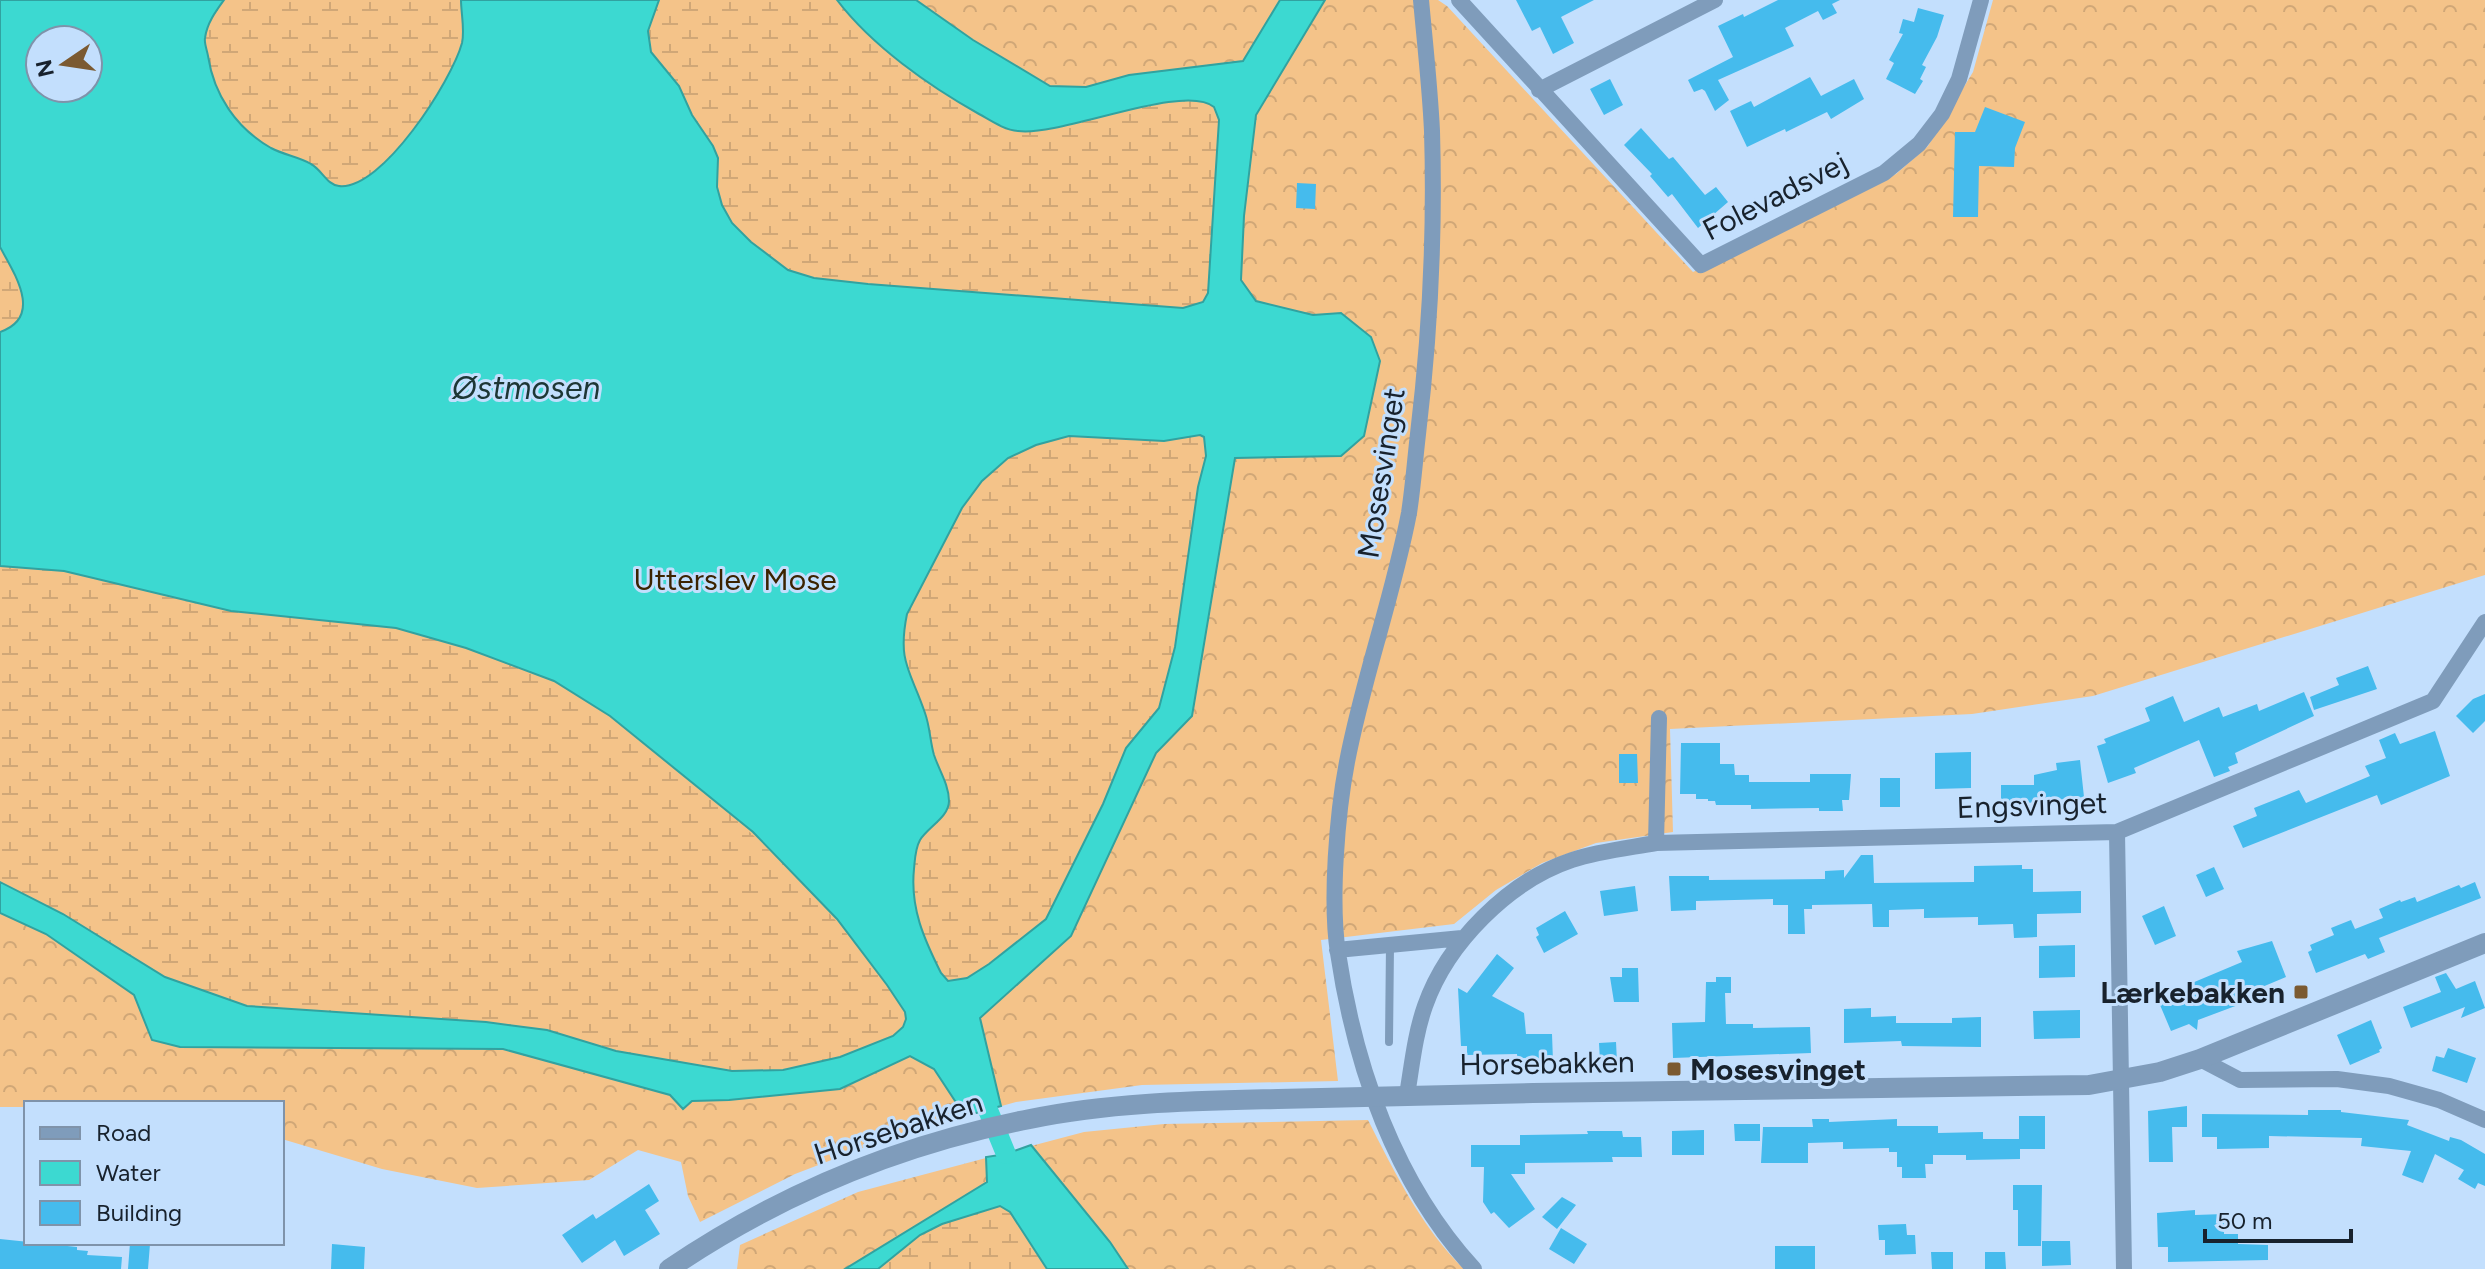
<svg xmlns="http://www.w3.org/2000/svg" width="2485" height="1269" font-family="Figtree,sans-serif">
	<defs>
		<pattern id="forest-crowns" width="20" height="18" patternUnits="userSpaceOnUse" patternTransform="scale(2)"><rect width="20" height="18" fill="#f4c389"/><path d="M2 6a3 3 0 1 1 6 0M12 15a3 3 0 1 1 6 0" fill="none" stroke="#d0a777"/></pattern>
		<pattern id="wetland-marsh" width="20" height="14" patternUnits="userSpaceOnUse" patternTransform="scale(2)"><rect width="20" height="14" fill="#f4c389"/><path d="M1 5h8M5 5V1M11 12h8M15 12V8" fill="none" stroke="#d0a777"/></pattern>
	</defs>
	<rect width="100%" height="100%" fill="#c3dffd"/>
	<!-- forest -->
	<path fill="url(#forest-crowns)" fill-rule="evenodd" d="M0,0H1438L1447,6L1693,272L1896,174L1928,146L1973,72L1993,0H2485V575L2093,696L1972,714L1670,729L1673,832L1596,843L1542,863L1496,890L1454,924L1321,940L1338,1081L1142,1085L1016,1102L894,1136L795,1174L700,1222L688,1196L681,1162L638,1150L589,1180L477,1188L382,1169L282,1139V1103H26V1107H0ZM40,40H88V88H40Z
		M1368,1120C1395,1173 1421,1227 1464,1269H737L740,1245L858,1192L1084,1132L1164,1124Z"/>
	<!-- wetland -->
	<path fill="url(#wetland-marsh)" d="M224,0H461C461,13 465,30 462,43C452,80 383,191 339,186C327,185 321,170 311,164C299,157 284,155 271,148C236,128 214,95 208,56C207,50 204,43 205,38C207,23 216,11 224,0Z
		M659,0H837L925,83L993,122L1037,132L1163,103L1196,101L1209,103L1214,107L1219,120L1208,293L1203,302L1183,308L1140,306L868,284L814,278L788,270L771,259L732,223L722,205L717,187L718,158L713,146L692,115L679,86L651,52L648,31Z
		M0,247C14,273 44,317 0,332Z
		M1200,435L1204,437L1206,456L1198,487L1175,647L1159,708L1126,748L1103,804L1046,919L989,964L967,978L947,981L941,973C923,937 910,911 914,869C915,859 915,849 920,840C927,827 948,817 949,801C950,785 939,770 934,755C931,745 932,735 928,725C914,681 897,664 906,614L962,508L982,481L1008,458L1036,445L1069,436L1164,441Z
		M0,566C80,566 154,598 232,611C285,620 341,619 394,628C438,635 517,660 555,681C596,704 632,734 668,763C763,838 837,911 905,1012L906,1019L903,1027L893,1036L840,1057L783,1070L732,1071L615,1051L547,1030L486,1022L247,1006L165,977L36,900L0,882Z
		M1000,1206L1010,1212L1047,1269H878C914,1237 952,1215 1000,1206Z"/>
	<!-- water -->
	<path fill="#3cd9d1" stroke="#31a2a0" stroke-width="2" fill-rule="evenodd" d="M0,0H224C216,11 207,23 205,38C204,43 207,50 208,56C214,95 236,128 271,148C284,155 299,157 311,164C322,170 327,185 339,186C382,191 452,80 462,43C465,30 461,13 461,0H659L648,31L651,52L679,86L692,115L713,146L718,158L717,187L722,205L732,223L751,242L788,270L814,278L868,284L1183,308L1203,302L1208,293L1219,120L1214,107C1184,82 1061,137 1018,131C1004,130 990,120 979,114C929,86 872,46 837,0H916L973,40L1050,86L1086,87L1129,75L1243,61L1280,0H1325L1256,115L1244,216L1241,280L1256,301L1313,315L1341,313L1371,337L1380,361L1364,436L1341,456L1235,458L1192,716L1156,753L1071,936L980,1018L1001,1106L965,1116L934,1069L910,1056L840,1089L729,1100L692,1101L683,1109L670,1095L503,1049L180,1047L152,1040L134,995L46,934L0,913V882L63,914L165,977L247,1006L486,1022L547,1030L616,1051L732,1071L783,1070L840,1057L893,1036L903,1027L906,1019L905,1012L887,985L837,919L753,832L610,716L554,681L466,648L396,628L231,611L64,571L0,566V332C44,317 14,273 0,247ZM40,40H88V88H40ZM1200,435L1204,437L1206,456L1198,487L1175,647L1159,708L1126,748L1103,804L1046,919L989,964L967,978L948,981L941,973C924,939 910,908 914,869C915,859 915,849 920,840C928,827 949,817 949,801C949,785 939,770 934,755C930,741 930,727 925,713C911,671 897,663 907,614L962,508L982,481L1008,458L1036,445L1069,436L1164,441Z
		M1031,1145L1110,1242L1128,1269H1047L1010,1212L1000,1206L942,1224L920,1235L878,1269H845L987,1182L986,1157L1006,1154Z"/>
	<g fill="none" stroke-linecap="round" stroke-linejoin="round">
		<!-- canal -->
		<path stroke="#3cd9d1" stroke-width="20" d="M988,1110L1006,1154"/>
	</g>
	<!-- building -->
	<path fill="#45bbed" d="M1516,0H1594L1561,17L1574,43L1553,54L1540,27L1532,31Z
		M1778,0H1840L1832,4L1837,13L1823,20L1818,11L1785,28L1794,46L1718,80L1729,100L1715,111L1705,91L1702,89L1694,92L1688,80L1733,57L1718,26L1743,14L1744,17Z
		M1918,8L1944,15L1937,37L1922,65L1926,67L1920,79L1923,81L1915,94L1886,79L1894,63L1889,60L1903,34L1899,33L1903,19L1914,22Z
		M1810,77L1821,96L1854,79L1864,99L1831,119L1827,112L1786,132L1785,129L1747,147L1730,111L1751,101L1754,107Z
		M1610,79L1623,105L1604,115L1590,89Z
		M1985,107L2025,122L2015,148L2014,167L1979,166L1978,217H1953L1955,132H1975Z
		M1641,128L1669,159L1673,157L1705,195L1716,187L1728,202L1698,228L1672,194L1668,197L1650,176L1652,174L1624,145Z
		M1297,183L1316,184L1315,209L1296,208Z
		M2368,666L2377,689L2314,710L2310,697L2339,685L2336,678Z
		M2304,692L2314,716L2235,753L2238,763L2228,767L2230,771L2214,777L2199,740L2134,768L2136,773L2108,783L2097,746L2106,743L2104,739L2150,721L2145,708L2173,696L2184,722L2219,707L2223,717L2257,704L2259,711Z
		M2485,694V721L2473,733L2456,716L2473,699Z
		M2435,731L2450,776L2381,805L2377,795L2243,848L2233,826L2257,816L2254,808L2299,790L2306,803L2370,776L2365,766L2386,758L2379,740L2395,733L2400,744Z
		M1681,743H1720V764H1734L1735,775H1749V782H1810V774H1851L1849,800H1842L1843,811H1819V808L1751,809V805H1716L1715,801H1708V799H1696V794H1680Z
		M1971,752V788L1935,789V753Z
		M1619,754H1637L1638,783H1619Z
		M2080,760L2084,797L2027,803V805L2001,806V785H2034V775L2057,770L2056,763Z
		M1880,778H1900V807H1880Z
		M1861,855H1873L1874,883L1974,882V866L2022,865V869H2033V892L2081,891V913L2037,914V937L2014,938L2013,924L1978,925V917L1924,918V909L1889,910V927H1873L1872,904L1812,905V909H1804L1805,934H1788V905H1773V899L1696,901V910L1671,911L1669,876H1709V880L1825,879V871L1844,870V878Z
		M2214,867L2224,889L2206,897L2196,875Z
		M2475,882L2481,898L2379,938L2385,952L2368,959L2365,954L2316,973L2308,952L2312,950L2310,945L2334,935L2331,928L2351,920L2355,929L2383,918L2379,909L2400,900L2401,902L2415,897L2417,902L2459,885L2461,888Z
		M1635,886L1638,911L1604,916L1600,891Z
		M2164,906L2176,936L2155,945L2142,916Z
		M1565,911L1578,934L1544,953L1536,937L1539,935L1536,928Z
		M2272,941L2286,977L2243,995L2246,1002L2198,1020L2197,1030L2189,1024L2171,1031L2160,1005L2170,1001L2169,998L2193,988L2192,983L2242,962L2237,951Z
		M2075,945V977L2039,978V946Z
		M1497,954L1514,968L1492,996L1524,1013L1526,1034H1552L1553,1061H1530V1058H1517V1054L1467,1055V1046H1461L1458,988L1467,993Z
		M1622,968H1638L1639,1002H1614L1610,977H1622Z
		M2446,973L2456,989L2475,981L2485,1008L2461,1018L2465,1007L2411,1028L2403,1007L2441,992L2435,977Z
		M1716,977H1731V993H1725L1726,1024H1753V1028L1810,1027L1811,1053L1673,1058L1672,1023L1705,1022L1706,982H1716Z
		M1871,1008V1017L1896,1016V1023H1952V1018L1981,1017V1047L1902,1046L1901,1041L1844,1043V1009Z
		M2080,1010V1038L2034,1039L2033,1011Z
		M2371,1020L2382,1048L2379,1050L2380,1052L2350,1065L2337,1035Z
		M1616,1042L1617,1062H1600L1599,1043Z
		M2448,1048L2476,1058L2467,1083L2432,1071L2436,1056L2444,1058Z
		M2187,1106V1127H2172L2173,1162H2149L2148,1111Z
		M2308,1110H2341V1112L2409,1120L2407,1125L2449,1141L2450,1137L2461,1140L2485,1154V1186L2478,1183L2475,1189L2458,1179L2464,1170L2435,1154L2423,1183L2402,1175L2411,1151L2361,1146L2362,1138L2269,1136V1148L2217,1149V1137H2202V1114L2308,1115Z
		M2019,1116H2045V1149H2020V1159L1966,1160V1155H1933V1164H1925L1926,1178H1902V1167H1897V1152H1889V1148L1843,1149V1142L1808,1143V1163H1761L1763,1127H1813L1812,1119H1829V1122L1897,1119V1126H1938V1133L1983,1132V1139H2019Z
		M1734,1124H1760V1141H1735Z
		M1704,1130V1155H1672V1131Z
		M1587,1131H1622L1623,1137H1641L1642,1157H1612L1613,1162L1525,1163V1174H1511L1535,1209L1509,1228L1494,1212L1491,1214L1483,1202L1484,1167H1471V1145H1520V1135L1588,1134Z
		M649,1184L659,1201L645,1210L660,1234L624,1256L615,1240L582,1263L562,1235L593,1214L596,1219Z
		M2013,1185H2042L2041,1246H2018V1210H2013Z
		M1562,1197L1576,1205L1557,1229L1542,1217Z
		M2195,1210V1215L2224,1214V1234H2238V1244L2268,1245V1260L2168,1262V1247H2158L2157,1213Z
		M1906,1224L1907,1235H1915L1916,1254L1885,1255V1240H1879L1878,1225Z
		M1561,1228L1587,1244L1574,1264L1549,1249Z
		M0,1239L77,1247V1250L88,1251L87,1255L122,1257L121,1269H0Z
		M2042,1241H2070L2071,1265L2042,1266Z
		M130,1243L150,1244L148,1269H128Z
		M332,1244L365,1247L364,1269H331Z
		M1775,1246H1815V1269H1775Z
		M1931,1252H1953V1269H1932Z
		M1985,1252H2005L2006,1269H1985Z"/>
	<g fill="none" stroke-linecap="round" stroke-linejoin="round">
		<!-- service -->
		<path stroke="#7f9cbb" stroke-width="8" d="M1389,1042L1390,945"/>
		<!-- minor -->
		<path stroke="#7f9cbb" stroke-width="16" d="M1421,0C1425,44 1430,88 1432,131C1435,232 1430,334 1418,434C1415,460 1413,487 1409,513C1393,597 1363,678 1347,762C1337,814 1330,901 1338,953C1355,1067 1395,1183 1474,1269
			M1459,0L1701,265L1884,173L1919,144L1942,114L1959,79L1981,0
			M1539,90L1715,0
			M2117,832L2124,1269
			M1656,843L1659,718
			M1337,950L1462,938
			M2200,1059L2240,1080L2337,1079L2389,1086L2439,1100L2485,1120
			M1407,1095C1412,1065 1415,1034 1425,1006C1447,943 1509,881 1572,860C1599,851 1628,848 1656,843L2117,832L2433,701L2485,622"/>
		<!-- tertiary -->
		<path stroke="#7f9cbb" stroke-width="20" d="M669,1269C778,1195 901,1144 1030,1119C1112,1102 1196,1101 1278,1099C1363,1097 1448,1095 1533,1093C1719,1091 1904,1088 2089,1085L2160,1072L2200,1059L2485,943"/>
	</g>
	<!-- markers -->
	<g fill="#7b5a31" stroke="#c3dffd" stroke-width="3">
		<rect x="2293" y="984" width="16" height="16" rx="4"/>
		<rect x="1666" y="1061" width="16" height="16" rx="4"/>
	</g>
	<g text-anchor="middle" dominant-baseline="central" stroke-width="6" stroke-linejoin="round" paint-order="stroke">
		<!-- street labels -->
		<g font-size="30" fill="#18222d" stroke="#c3dffd">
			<text transform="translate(1775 196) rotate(-27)">Folevadsvej</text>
			<text transform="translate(1381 473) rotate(-81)">Mosesvinget</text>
			<text transform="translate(2032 805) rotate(-2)">Engsvinget</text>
			<text transform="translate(1547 1063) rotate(-1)">Horsebakken</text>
			<text transform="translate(898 1128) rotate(-18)">Horsebakken</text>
		</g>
		<!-- park labels -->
		<g font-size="30" fill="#3c2300" stroke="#c3dffd">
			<text x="735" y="579">Utterslev Mose</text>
		</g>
		<!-- poi labels -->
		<g font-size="30" font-weight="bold" fill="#18222d" stroke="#c3dffd" text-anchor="end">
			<text x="2285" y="992">Lærkebakken</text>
			<text x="1690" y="1069" text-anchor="start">Mosesvinget</text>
		</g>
		<!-- water labels -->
		<g font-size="32" font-style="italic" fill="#1d3634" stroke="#c3dffd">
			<text x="526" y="388">Østmosen</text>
		</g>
	</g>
	<!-- legend -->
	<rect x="24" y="1101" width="260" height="144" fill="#c3dffd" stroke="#7f93aa" stroke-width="2"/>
	<rect x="40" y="1127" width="40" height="12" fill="#7f9cbb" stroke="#7f93aa" stroke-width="2"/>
	<text x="96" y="1141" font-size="24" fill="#18222d">Road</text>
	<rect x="40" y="1161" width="40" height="24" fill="#3cd9d1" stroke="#7f93aa" stroke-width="2"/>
	<text x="96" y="1181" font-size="24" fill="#18222d">Water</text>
	<rect x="40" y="1201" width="40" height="24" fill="#45bbed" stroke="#7f93aa" stroke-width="2"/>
	<text x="96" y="1221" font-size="24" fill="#18222d">Building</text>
	<!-- north arrow -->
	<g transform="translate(64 64) rotate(257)"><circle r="38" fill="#c3dffd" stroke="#7f93aa" stroke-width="2"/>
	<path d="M0-6L14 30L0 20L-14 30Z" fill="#7b5a31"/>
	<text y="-12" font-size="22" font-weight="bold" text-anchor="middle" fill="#18222d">N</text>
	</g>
	<!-- scale -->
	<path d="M2205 1229v12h146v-12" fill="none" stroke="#18222d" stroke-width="4"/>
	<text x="2217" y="1229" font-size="24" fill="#18222d" stroke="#c3dffd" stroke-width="6" paint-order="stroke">50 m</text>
</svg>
